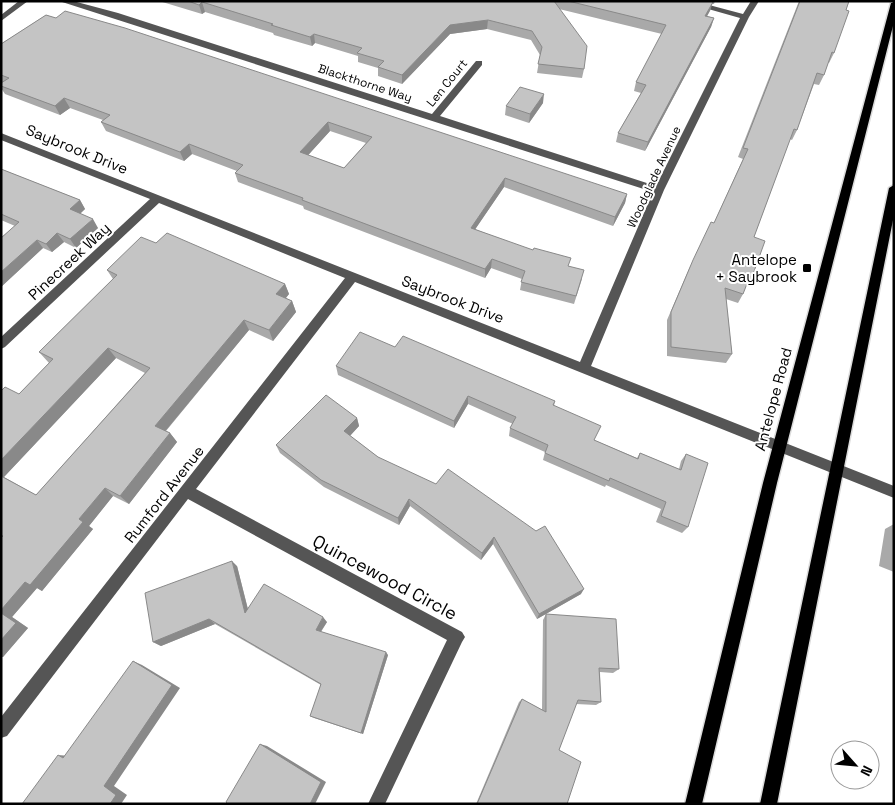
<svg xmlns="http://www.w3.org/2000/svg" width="895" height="805" font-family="'Space Grotesk',sans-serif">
	<rect width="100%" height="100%" fill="#fff"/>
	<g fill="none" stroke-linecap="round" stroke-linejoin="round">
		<defs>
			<path id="major" d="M891,3H894V22L777,483L702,804H685L763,483Z
				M894,185V215L777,804H760L889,188Z"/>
		</defs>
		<!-- major casing -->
		<use href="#major" stroke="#dbdbdb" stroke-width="3"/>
		<!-- minor -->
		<path fill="#555" fill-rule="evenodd" d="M19,1H28L1,21V15Z
			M59,1H73L118,13L432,114L476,61H482V65L440,116L656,186L740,18L680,1H694L743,14L751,1H759L749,17L664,190L591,366L894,486V498L355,282L196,489L462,632L465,637L462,642L385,804H368L447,640L188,499L7,736L1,738V717L345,278L159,203L5,347L1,349V337L150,199L1,140V133L580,362L653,192Z"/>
		<!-- major -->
		<use href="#major" fill="#000" fill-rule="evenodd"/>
	</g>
	<!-- wall -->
	<path fill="#a9a9a9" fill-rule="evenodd" d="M159,1H715L714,4H712L707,16L714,18L711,27L645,151L616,142L618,133L641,93L634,91L636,82L662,34L559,9L584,69L582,78L537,73L540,55L531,40L487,29L450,34L402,84L378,76V68L358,62V56L315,43L312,46L274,35L273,33L205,12L202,14Z
		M799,1H849L846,10L834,53L829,63L828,62L824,75L819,85L814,84L797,130L792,140L790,139L754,237L752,277L746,286L743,294L738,303L726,299L732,354L726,363L667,356V320L689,269L714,223L743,159L738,157Z
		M46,15L627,194L625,203L613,226L504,187L475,229L569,267L582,279L574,304L520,290L522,279L491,268L485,278L304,209L303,206L238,182L235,173L237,171L192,154L184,161L106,131L101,122L103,120L70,108L60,115L5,94L1,88V83L2,82H1V44ZM330,131L366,143L344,168L308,155Z
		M543,103L529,123L505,115L506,106Z
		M1,169L80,200L85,209L80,214L98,228L76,248L64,242L52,252L43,248L1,287V238L15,226L1,220Z
		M156,243L285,284L289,294L286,298L292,301L296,312L273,341L249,330L166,431L170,433L177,442L129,504L113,496L89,526L93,529L42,591L37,588L12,617L28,628L3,657H1V538L3,536L1,391L19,394L49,363L39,352L113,279L107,270ZM116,358L145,373L36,495L4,477Z
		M395,347L555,401L554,406L594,440L637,458L640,453L679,469L681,461L686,454L688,527L682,533L656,522L661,509L606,485L605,487L543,460L545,452L509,436L510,428L513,424L468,404L454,428L338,375L336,366Z
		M357,418L359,426L350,436L378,457L581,594L537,619L493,544L481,560L410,506L399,525L324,487L280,453L276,445Z
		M894,524V572L879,566L885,529Z
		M237,566L248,609L327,622L321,632L388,655L363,734L314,718L310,716L321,685L215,624L161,646L153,642Z
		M546,614L619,669L613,673L600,672L601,702L596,705L576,704L559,750L567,804H476L519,702L522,699L542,710L543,620Z"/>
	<!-- shaded-wall -->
	<path fill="#898989" d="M202,2L205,12L202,14L199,5Z
		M713,2L710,11L702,25L705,16Z
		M714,18L711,27L645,151L648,142Z
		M488,20L487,29L450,34L402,84V75L450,25Z
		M314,34L315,43L312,46L310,37Z
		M544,94L543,103L529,123L530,114Z
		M64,98L70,108L60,115L55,106Z
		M328,122L330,131L302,162L300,152Z
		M189,144L192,154L184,161L180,152Z
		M505,178L504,187L470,237L471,228Z
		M627,194L625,203L613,226L615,217Z
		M80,200L85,209L75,218L70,209Z
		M93,219L98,228L76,248L70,239Z
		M57,233L64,242L52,252L46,244Z
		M37,240L43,248L1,287V272Z
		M492,259L491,268L485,278V269Z
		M285,284L289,294L280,305L276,294Z
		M292,301L296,312L273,341L269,330Z
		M244,320L249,330L162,435L155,426Z
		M108,348L116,358L3,478L1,477V460Z
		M468,396V404L454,428V421Z
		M357,418L359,426L346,440L344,431Z
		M170,433L177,442L129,504L120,496Z
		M105,488L113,496L89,526L93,529L42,591L37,588L12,617L28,628L3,657H1V610L79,519Z
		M409,499L410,506L399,525L398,518Z
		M494,537L493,544L481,560L482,553Z
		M232,561L237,566L250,618L245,613Z
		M584,589L581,594L537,619L539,614Z
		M323,617L327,622L319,634L316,630Z
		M209,619L215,624L161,646L153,642Z
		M386,652L388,655L363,734L361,733Z
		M133,661L142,665L180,688L114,786L127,795L121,804H110L104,786Z
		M260,744L267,746L326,782L315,804H310Z
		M58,755L70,756L63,758Z"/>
	<!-- building -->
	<path fill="#c4c4c4" stroke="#898989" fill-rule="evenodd" d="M188,1H554L587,46L584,69L538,64L542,47L532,31L488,20L450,25L402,75L378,67L384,61L357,53L362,48L314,34L310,37L271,25L273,24L202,2L199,5Z
		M568,1H710L713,2L705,16L714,18L648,142L618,133L646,85L636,82L666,25Z
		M800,1H849L846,10L849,11L834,53L832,52L824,75L817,73L797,130L794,129L754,237L765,241L752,277L750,276L743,294L725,288L732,354L671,347V312L693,260L711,222L714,223L748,149L743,148Z
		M65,11L125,28L627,194L615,217L505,178L471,228L533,250L534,248L571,258L568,266L584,270L576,296L521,282L525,271L492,259L485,269L302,200L303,198L235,173L243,165L189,144L180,152L101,122L110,115L64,98L55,106L1,86V83L9,78L1,75V44L46,15L56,18ZM328,122L372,137L344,168L300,152Z
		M520,87L544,94L530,114L506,106Z
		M1,169L80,200L70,209L93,219L70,239L57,233L46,244L37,240L1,272V238L19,222L1,214Z
		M167,233L285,284L276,294L292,301L269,330L244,320L155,426L170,433L120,496L105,488L79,519L83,522L30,585L25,582L1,610V538L3,536L1,535V476L36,495L150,368L108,348L1,460V391L5,387L19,394L53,359L39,352L117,275L107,270L141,237L156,243Z
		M360,332L395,347L403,336L555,401L553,405L601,426L594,440L638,459L640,453L681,470L686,454L708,463L688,527L661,516L666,502L610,478L609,481L545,453L548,445L510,428L516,417L468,396L454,421L336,366Z
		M326,395L357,418L344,431L378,457L436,484L448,469L536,531L545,526L584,589L539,614L494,537L482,553L409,499L398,518L321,480L276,445Z
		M232,561L245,613L264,584L323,617L316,630L386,652L361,733L310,716L321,684L209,619L153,642L145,593Z
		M1,613L16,623L1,640Z
		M546,614L616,619L619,669L599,668L601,702L578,700L559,750L581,762L567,804H477L522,699L546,712Z
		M133,661L172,685L104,786L116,795L110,804H22L58,755L63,758Z
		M260,744L321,782L310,804H228L226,802Z"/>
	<!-- markers -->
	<rect fill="#000" stroke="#fff" stroke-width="2" x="802" y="263" width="10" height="10" rx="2.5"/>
	<g text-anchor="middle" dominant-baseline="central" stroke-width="4" stroke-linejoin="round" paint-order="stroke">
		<!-- far-street labels -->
		<g font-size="12" fill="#000" stroke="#fff">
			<text transform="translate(365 83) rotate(18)">Blackthorne Way</text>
			<text transform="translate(447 83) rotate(-51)">Len Court</text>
			<text transform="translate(654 177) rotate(-65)">Woodglade Avenue</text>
		</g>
		<!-- street labels -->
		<g font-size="15" fill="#000" stroke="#fff">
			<text transform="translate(77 149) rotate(22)">Saybrook Drive</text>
			<text transform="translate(69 261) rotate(-43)">Pinecreek Way</text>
			<text transform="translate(453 299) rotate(21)">Saybrook Drive</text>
			<text transform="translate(773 399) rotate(-75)">Antelope Road</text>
			<text transform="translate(164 494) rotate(-52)">Rumford Avenue</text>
		</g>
		<!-- poi labels -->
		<g font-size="15" fill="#000" stroke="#fff" text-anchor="end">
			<text x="797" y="259">Antelope<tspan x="797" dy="17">+ Saybrook</tspan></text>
		</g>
		<!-- near-street labels -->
		<g font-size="18" fill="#000" stroke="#fff">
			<text transform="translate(385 577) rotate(28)">Quincewood Circle</text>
		</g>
	</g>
	<!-- border -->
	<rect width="895" height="805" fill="none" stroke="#000000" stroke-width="5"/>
	<!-- north arrow -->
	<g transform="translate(855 765) rotate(117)"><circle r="24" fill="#ffffff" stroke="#999999"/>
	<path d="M0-4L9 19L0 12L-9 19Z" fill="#000000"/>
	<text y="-8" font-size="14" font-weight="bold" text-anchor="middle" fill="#000000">N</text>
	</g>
</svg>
